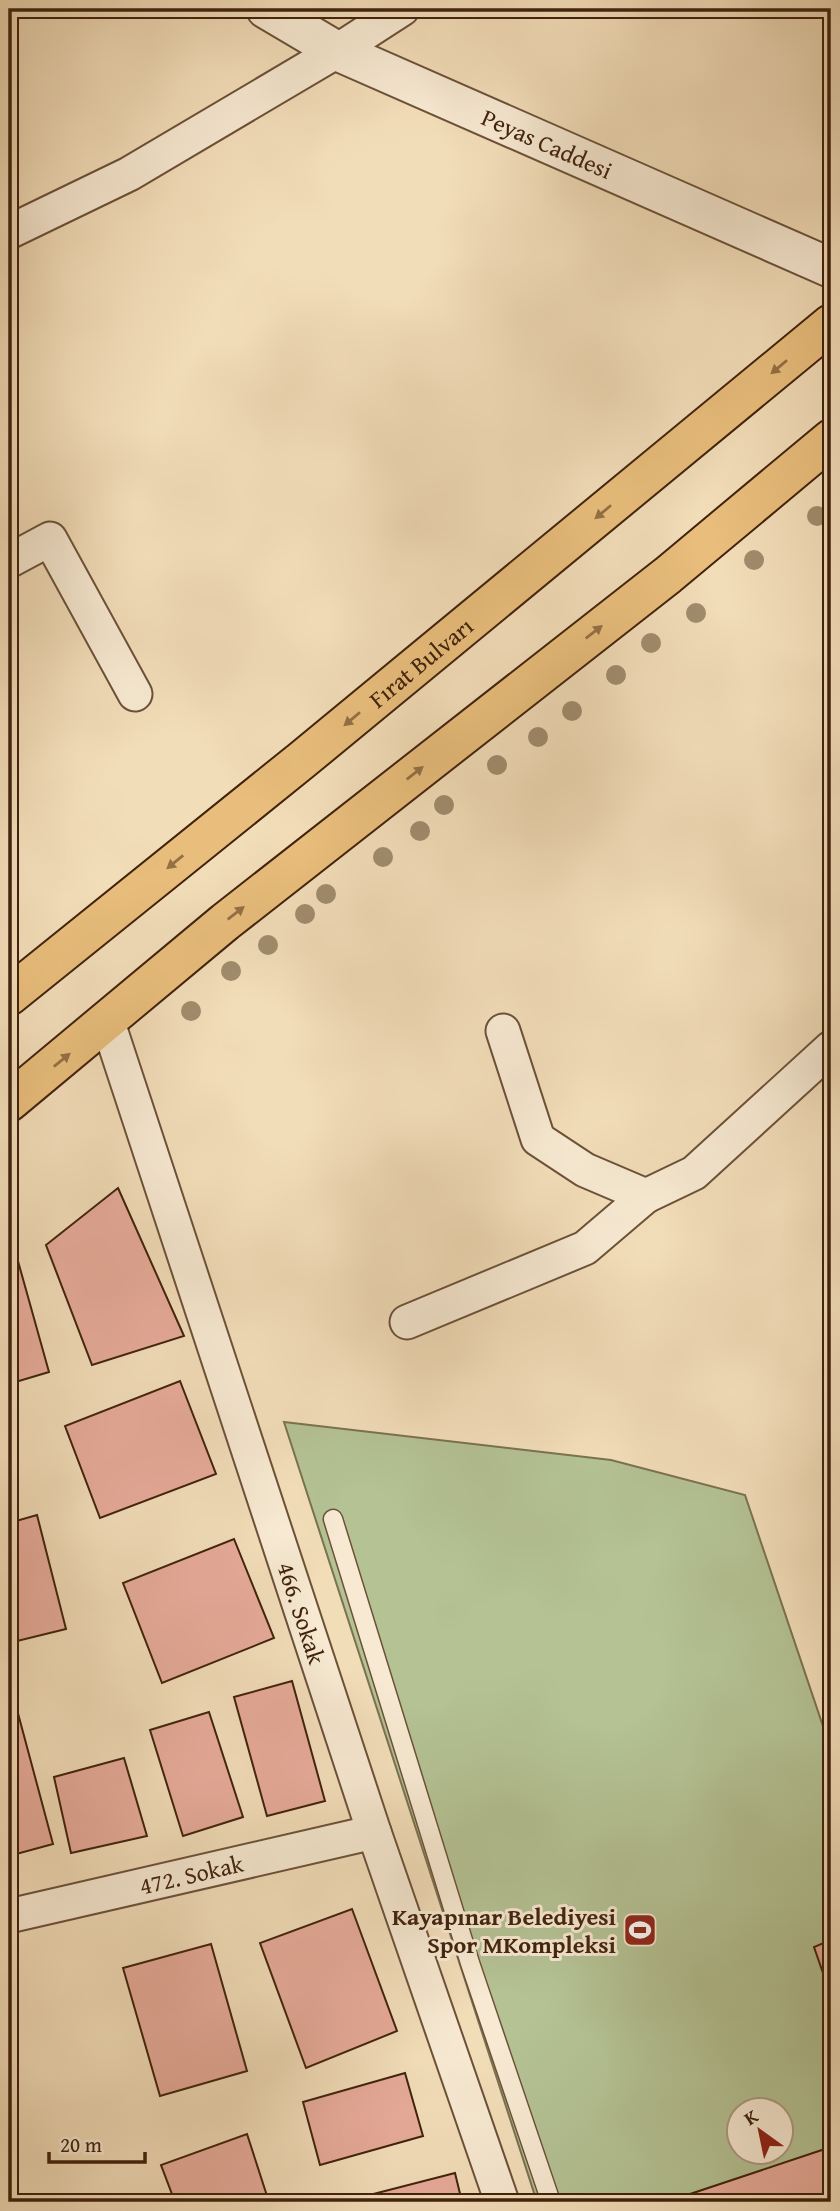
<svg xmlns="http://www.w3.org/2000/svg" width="840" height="2211" font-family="'Gentium Book Plus',serif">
	<rect width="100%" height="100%" fill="#f2ddb9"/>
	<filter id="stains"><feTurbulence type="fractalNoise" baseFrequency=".00286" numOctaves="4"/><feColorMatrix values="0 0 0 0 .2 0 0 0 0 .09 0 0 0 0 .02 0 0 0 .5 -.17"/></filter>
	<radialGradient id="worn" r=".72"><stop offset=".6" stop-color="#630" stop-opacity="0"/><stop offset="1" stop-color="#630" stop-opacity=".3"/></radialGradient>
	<!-- green -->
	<path fill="#b4c294" stroke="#7a7250" stroke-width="2" fill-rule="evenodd" d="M284,1422L611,1460L745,1495L831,1750V2202H537ZM738,2110H780V2152H738Z"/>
	<!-- building -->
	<path fill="#e7ab9a" stroke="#40220d" stroke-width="2" d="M118,1188L184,1336L92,1365L46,1245Z
		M16,1254L49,1372L9,1384V1260Z
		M180,1381L216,1474L100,1518L65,1426Z
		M37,1515L66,1629L9,1643V1523Z
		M234,1539L274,1638L162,1683L123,1583Z
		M292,1681L325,1801L267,1816L234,1697Z
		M12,1691L53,1844L9,1856V1692Z
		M209,1712L243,1817L183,1836L150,1730Z
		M124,1758L147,1836L71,1853L54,1777Z
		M352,1909L397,2031L306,2068L260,1943Z
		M831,1940V1996L814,1947Z
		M211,1944L247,2071L160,2096L123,1968Z
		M405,2073L423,2136L320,2165L303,2102Z
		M247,2134L269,2202H175L161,2165Z
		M831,2147V2202H666Z
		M455,2173L462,2202H346V2201Z"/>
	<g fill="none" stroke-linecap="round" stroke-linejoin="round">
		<defs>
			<path id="service" d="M333,1519L470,1963L551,2202"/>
			<g id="minor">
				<path d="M9,232L129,174L337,51L402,9"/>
				<path d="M9,561L50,539L135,694"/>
				<path id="s1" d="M108,1023L374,1832L502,2202"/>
				<path d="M503,1031L538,1139L585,1170L646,1196L694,1173L831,1048"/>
				<path d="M407,1322L585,1248L646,1196"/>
				<path id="s2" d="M9,1916L374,1832"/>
			</g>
			<g id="tertiary">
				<path id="s3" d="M266,9L337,51L831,268"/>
			</g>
			<g id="primary">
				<path id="s4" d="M9,996L302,760L831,324"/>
				<path d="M9,1102L225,922L668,575L831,439"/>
			</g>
		</defs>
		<!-- service casing -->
		<use href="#service" stroke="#6c5138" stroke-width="21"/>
		<!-- minor casing -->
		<use href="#minor" stroke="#6c5138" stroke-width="37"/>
		<!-- tertiary casing -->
		<use href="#tertiary" stroke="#6c5138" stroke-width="42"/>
		<!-- primary casing -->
		<use href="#primary" stroke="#40220d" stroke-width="42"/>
		<!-- service -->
		<use href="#service" stroke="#f7e9d2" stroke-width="18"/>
		<!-- minor -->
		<use href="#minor" stroke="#f7e9d2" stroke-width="33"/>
		<!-- tertiary -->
		<use href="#tertiary" stroke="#f7e9d2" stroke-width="38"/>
		<!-- primary -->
		<use href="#primary" stroke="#e9be7c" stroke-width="38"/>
	</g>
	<!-- trees -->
	<g fill="#a08c6d">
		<circle cx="817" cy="516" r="10"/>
		<circle cx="754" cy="560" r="10"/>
		<circle cx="696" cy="613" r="10"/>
		<circle cx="651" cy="643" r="10"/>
		<circle cx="616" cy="675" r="10"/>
		<circle cx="572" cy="711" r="10"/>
		<circle cx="538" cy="737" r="10"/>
		<circle cx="497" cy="765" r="10"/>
		<circle cx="444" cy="805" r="10"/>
		<circle cx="420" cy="831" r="10"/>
		<circle cx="383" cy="857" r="10"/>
		<circle cx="326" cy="894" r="10"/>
		<circle cx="305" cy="914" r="10"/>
		<circle cx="268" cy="945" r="10"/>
		<circle cx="231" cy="971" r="10"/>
		<circle cx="191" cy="1011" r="10"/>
	</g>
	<!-- one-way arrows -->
	<defs><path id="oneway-solid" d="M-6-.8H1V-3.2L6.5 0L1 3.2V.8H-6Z" transform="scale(1.75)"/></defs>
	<g fill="#947044">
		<use href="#oneway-solid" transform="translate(779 367) rotate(140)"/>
		<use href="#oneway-solid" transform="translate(603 512) rotate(140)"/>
		<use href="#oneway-solid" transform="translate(594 632) rotate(-38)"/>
		<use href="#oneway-solid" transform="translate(352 719) rotate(140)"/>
		<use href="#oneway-solid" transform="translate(415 773) rotate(-38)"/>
		<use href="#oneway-solid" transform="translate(175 862) rotate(141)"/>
		<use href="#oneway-solid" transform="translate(236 913) rotate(-38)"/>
		<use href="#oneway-solid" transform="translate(62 1060) rotate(-39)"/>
	</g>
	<!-- icons -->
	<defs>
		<symbol id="stadium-square" viewBox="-11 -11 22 22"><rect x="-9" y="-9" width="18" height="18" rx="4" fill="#8f2418" stroke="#f7e9d2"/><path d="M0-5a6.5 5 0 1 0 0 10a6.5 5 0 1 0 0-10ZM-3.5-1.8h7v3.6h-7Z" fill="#fff"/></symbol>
	</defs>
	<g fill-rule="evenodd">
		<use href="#stadium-square" x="621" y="1911" width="38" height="38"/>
	</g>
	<g text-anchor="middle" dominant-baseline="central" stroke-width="6" stroke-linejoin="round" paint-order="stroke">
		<!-- street labels -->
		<g font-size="24" fill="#40220d" stroke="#f7e9d2">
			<text stroke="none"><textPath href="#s3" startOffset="312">Peyas Caddesi</textPath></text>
			<text stroke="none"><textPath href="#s4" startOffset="530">Fırat Bulvarı</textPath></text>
			<text stroke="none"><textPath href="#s1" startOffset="621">466. Sokak</textPath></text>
			<text stroke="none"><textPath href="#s2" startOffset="187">472. Sokak</textPath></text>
		</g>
		<!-- poi labels -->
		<g font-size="24" font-weight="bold" fill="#40220d" stroke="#f7e9d2" text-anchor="end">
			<text x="616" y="1916">Kayapınar Belediyesi<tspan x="616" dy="28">Spor MKompleksi</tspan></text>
		</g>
	</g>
	<!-- margin -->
	<rect width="840" height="2211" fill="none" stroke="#f2ddb9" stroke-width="35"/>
	<rect x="10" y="10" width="819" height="2190" fill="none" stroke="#40220d" stroke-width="3.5"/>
	<rect x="18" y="18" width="805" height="2176" fill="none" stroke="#40220d" stroke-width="2"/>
	<!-- north arrow -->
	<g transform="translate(760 2131) rotate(327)"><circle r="33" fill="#f7e9d2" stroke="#ae9983" stroke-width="2"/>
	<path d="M0-5L12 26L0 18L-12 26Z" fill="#8f2418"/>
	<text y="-10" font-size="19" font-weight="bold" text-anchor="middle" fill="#40220d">K</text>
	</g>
	<!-- scale -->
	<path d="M49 2152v10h96v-10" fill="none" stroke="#40220d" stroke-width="3.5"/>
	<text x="60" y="2152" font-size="21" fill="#40220d" stroke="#f7e9d2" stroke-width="5" paint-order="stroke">20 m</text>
	<rect width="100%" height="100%" filter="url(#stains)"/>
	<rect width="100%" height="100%" fill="url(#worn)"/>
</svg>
